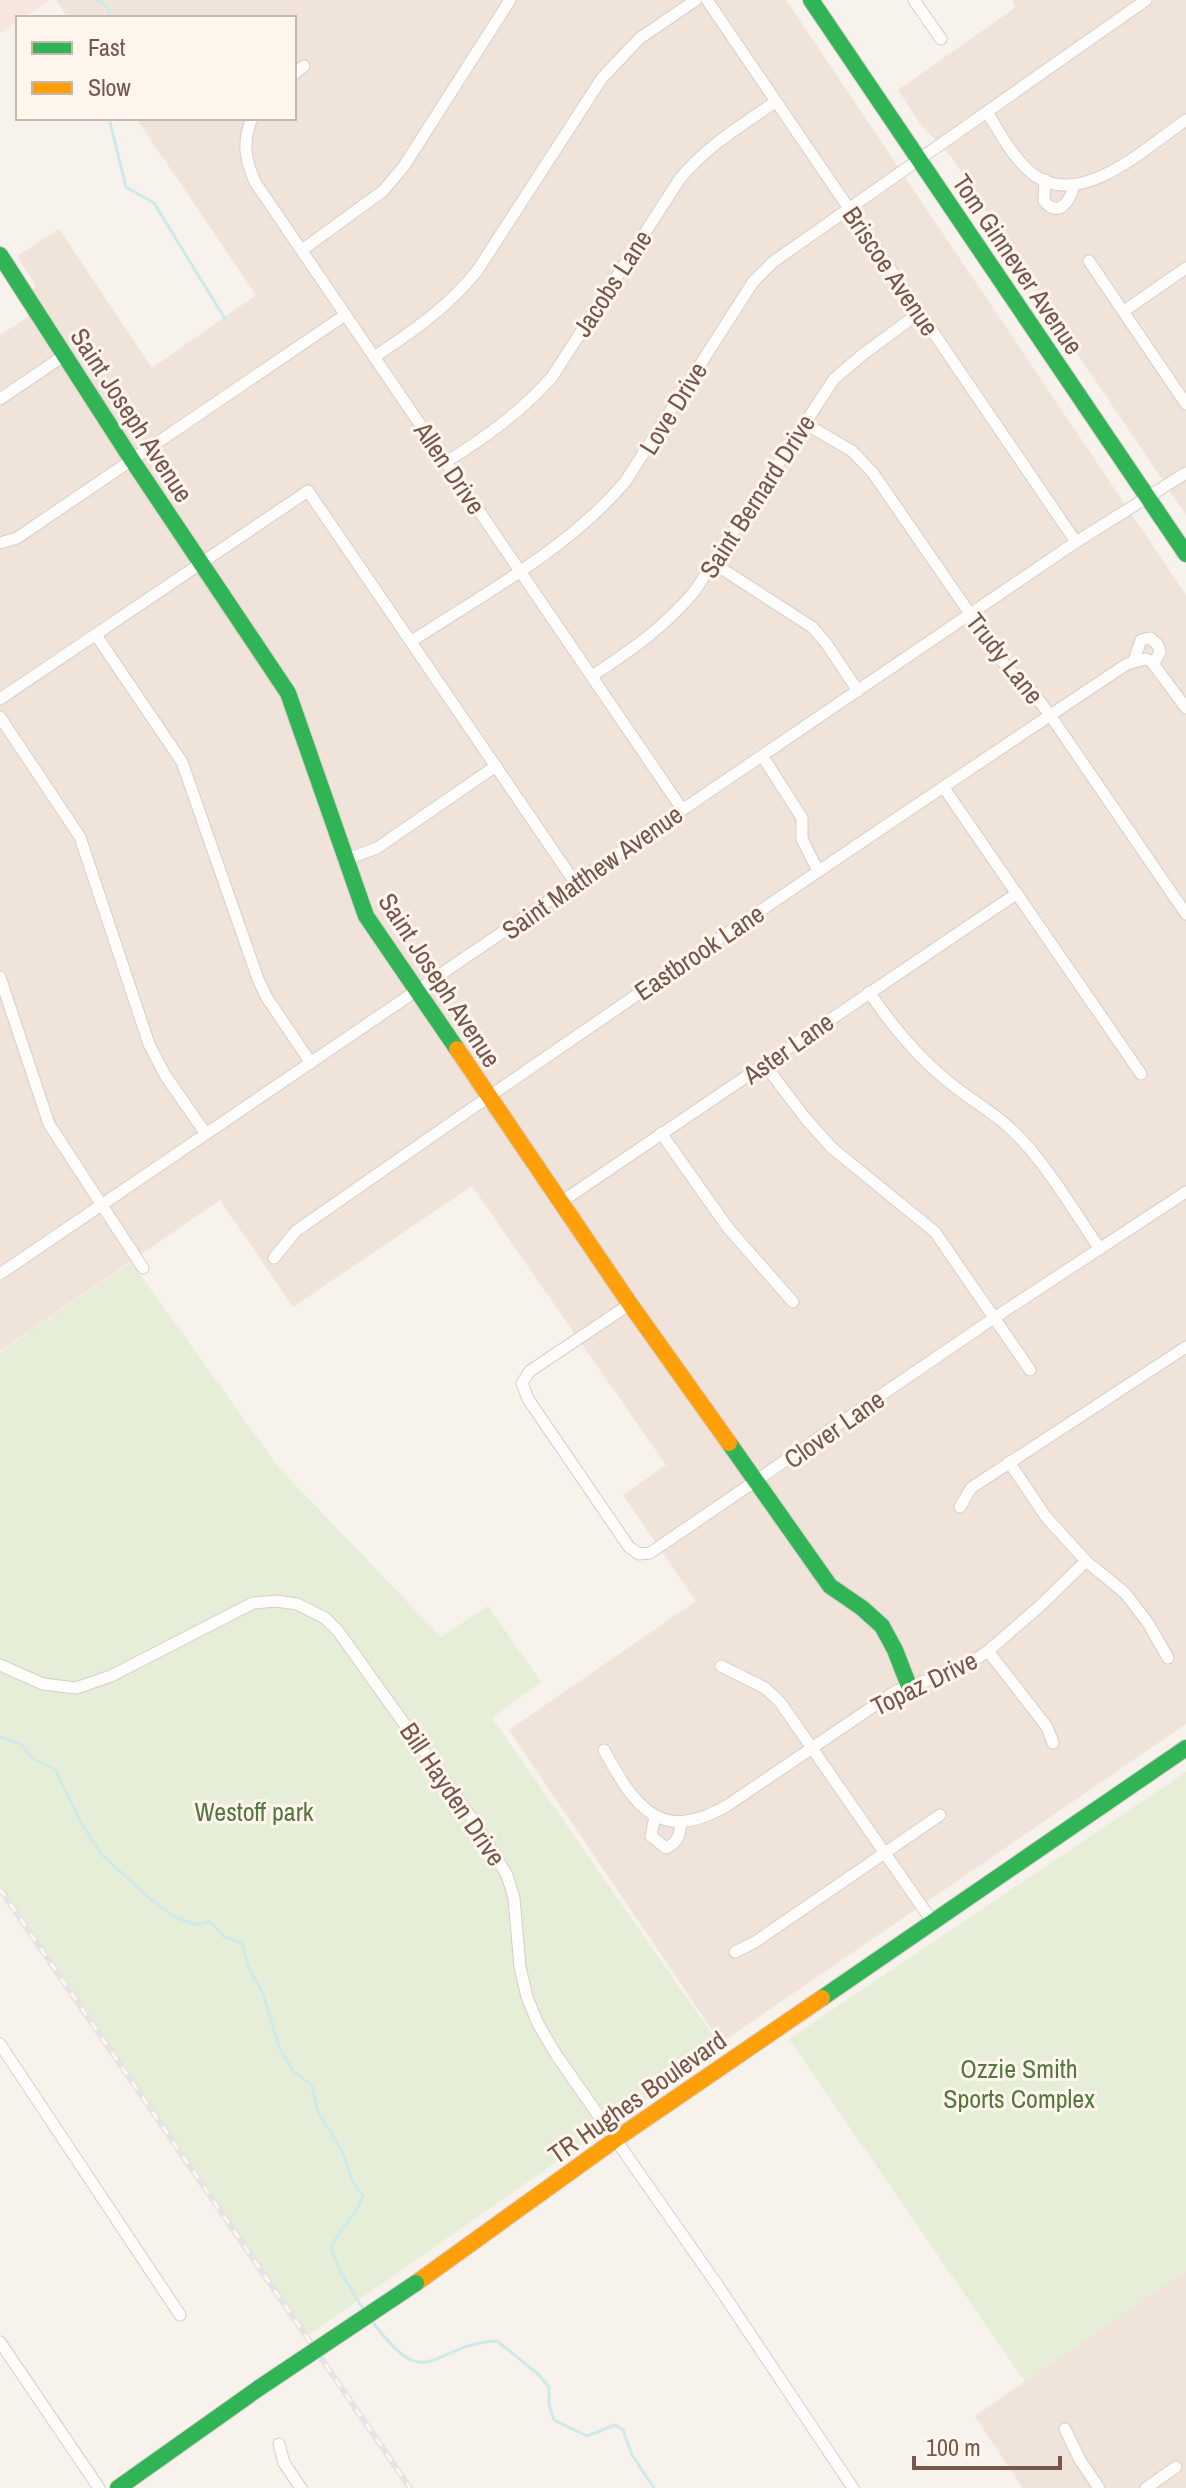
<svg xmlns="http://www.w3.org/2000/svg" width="1186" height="2488" viewBox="0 0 1186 2488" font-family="'Archivo Narrow',sans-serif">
<rect width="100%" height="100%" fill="#f7f2ec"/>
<g fill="#f0e4da">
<path d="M56 0H786L1186 595V1724L721 2043 509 1730 696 1601 623 1495 666 1465 472 1186 293 1307 220 1200 0 1351V335L28 317 35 284 17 256 59 229 152 368 256 295 136 118H294V18H68Z"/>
<path d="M1012 0H1186V515L1037 294 953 159 921 125 898 90 1012 10 1016 6Z"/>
<path d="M1186 2270V2488H1023L975 2416Z"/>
</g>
<path fill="#f7e6e0" d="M0 0H49L50 1 23 18H18V21L0 33Z"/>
<g fill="#e6eed7">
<path d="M131 1262 279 1468 441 1637 488 1606 541 1682 492 1718 721 2047 307 2336 0 1891V1352Z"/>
<path d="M1186 1772V2270L1025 2382 789 2039Z"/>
</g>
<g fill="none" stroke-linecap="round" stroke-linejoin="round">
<g stroke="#ceeae8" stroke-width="3">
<path d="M97 0 108 8 111 18"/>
<path d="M109 118 126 187 154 203 225 319"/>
<path d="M0 1737 21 1744 33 1759 55 1769 80 1821 103 1856 153 1901 175 1917 197 1925 210 1922 223 1936 242 1943 249 1969 263 1993 279 2047 293 2071 312 2086 318 2112 342 2151 352 2180 363 2196C356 2216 340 2228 331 2248L340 2271 365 2312"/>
<path d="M372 2321C428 2398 430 2344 497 2341L538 2374 549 2387V2405L554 2420 587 2436 615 2425 623 2430 632 2455 654 2488"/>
</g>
<defs>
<g id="street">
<path d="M707 0 1076 542"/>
<path d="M914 0 941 39"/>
<path d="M294 74 304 66"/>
<path d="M987 112C999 131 1010 153 1027 169 1075 216 1145 148 1186 120"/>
<path d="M252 118C242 142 245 159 255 182L682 809"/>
<path d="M1045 180 1044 201C1059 219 1070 201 1074 185"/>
<path d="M302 250 383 191 404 166 510 0"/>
<path d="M1089 261 1186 404"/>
<path d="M1124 311 1186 268"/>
<path d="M374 357C412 332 448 307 477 271L602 78 640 38 696 0"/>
<path d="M0 399 65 355"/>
<path d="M804 423 852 451 873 473 1006 666 1031 690 1050 715 1186 914"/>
<path d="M446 462C486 437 521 412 552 377L679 180C705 147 741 126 775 102"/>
<path d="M0 543 17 538 345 315"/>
<path d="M713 563 812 627 826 643 858 691"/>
<path d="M96 635 182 762 258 979 267 998 311 1063"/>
<path d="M412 641C485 593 568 549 625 482L753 282 773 262 1146 0"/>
<path d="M1134 660 1141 640 1150 638 1158 645 1160 652 1154 663"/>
<path d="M592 676C634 648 661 630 694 592L834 379 862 355 919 313"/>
<path d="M0 699 308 491 576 884"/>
<path d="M0 717 80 837 149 1044 165 1075 206 1134"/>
<path d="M763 757 802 818V839L818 871"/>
<path d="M944 788 1141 1074"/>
<path d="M344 860 377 848 496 766"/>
<path d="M0 977 49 1124 143 1268"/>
<path d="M869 992C892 1026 917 1057 950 1083 970 1100 994 1112 1013 1131 1047 1164 1073 1210 1100 1249"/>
<path d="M765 1065 806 1119 832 1148 935 1232 1030 1370"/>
<path d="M661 1133 728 1228 793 1302"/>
<path d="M561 1202 1016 894"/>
<path d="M274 1258 296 1231C571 1038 848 850 1127 664L1145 659 1151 661 1186 708"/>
<path d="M0 1274 1076 542 1186 473"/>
<path d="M630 1304 530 1371 522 1383 528 1399 629 1547 639 1554 650 1553 994 1318 1186 1192"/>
<path d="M960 1507 971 1488 1186 1347"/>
<path d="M1086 1561 1125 1593 1148 1623 1168 1658"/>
<path d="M988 1651 1047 1727 1053 1743"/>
<path d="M0 1665 43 1684 76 1688 111 1676 253 1603 276 1601 297 1604 325 1618 338 1631 473 1820 507 1875 514 1898 520 1967 527 1997 538 2024 557 2056 716 2283 853 2488"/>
<path d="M721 1666 765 1688 780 1702 934 1924"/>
<path d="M604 1750C635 1807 660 1845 728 1805L896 1691 961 1669 988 1651 1041 1605 1086 1561 1046 1517 1009 1462"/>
<path d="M655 1816 651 1836 666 1848C678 1843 680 1834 681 1822"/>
<path d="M735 1952 755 1942 940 1815"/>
<path d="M0 2044 180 2315"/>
<path d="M0 2342 99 2488"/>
<path d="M1065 2429 1080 2460 1099 2488"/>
<path d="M279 2444 284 2463 301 2488"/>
<path d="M1146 2488 1176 2467"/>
</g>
<g id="fast">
<path d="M811 0 1186 554"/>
<path d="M0 255 132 460 288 693 366 916 457 1049"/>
<path d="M729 1443 830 1586 862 1608 882 1626 895 1650 909 1686"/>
<path d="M822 1998 1186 1748"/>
<path d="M118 2488 259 2388"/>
</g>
<g id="slow">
<path d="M457 1049 630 1304 729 1443"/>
<path d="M416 2283 616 2139 822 1998"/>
</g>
</defs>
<use href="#street" stroke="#d6cec9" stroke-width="13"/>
<use href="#fast" stroke="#d7cdc8" stroke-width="18"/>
<use href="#slow" stroke="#d7cdc8" stroke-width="18"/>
<use href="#street" stroke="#fefdfc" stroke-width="11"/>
<use href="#fast" stroke="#30b455" stroke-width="16"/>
<use href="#slow" stroke="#ff9f0a" stroke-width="16"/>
<defs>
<path id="rail" d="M0 1889 410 2488"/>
</defs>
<use href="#rail" stroke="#e5e3e5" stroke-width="6"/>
<use href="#rail" stroke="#fff6ee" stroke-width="3" stroke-dasharray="9" stroke-linecap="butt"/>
<defs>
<path id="fast-bridge" d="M259 2388 416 2283"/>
</defs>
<use href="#fast-bridge" stroke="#d7cdc8" stroke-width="18" stroke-linecap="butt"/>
<use href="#fast-bridge" stroke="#30b455" stroke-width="16"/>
</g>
<g text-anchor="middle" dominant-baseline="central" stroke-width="6" stroke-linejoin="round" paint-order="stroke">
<g font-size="26" fill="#77564b" stroke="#fff6ee">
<text transform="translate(1018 264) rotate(56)">Tom Ginnever Avenue</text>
<text transform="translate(891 271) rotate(56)">Briscoe Avenue</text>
<text transform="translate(612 283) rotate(-57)">Jacobs Lane</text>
<text transform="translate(673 408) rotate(-58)">Love Drive</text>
<text transform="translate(132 415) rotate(57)">Saint Joseph Avenue</text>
<text transform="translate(450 468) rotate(56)">Allen Drive</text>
<text transform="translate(757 496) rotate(-57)">Saint Bernard Drive</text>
<text transform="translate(1005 658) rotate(52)">Trudy Lane</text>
<text transform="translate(592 872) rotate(-35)">Saint Matthew Avenue</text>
<text transform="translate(699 952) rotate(-34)">Eastbrook Lane</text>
<text transform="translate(440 980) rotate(57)">Saint Joseph Avenue</text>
<text transform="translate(788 1048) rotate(-35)">Aster Lane</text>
<text transform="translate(834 1429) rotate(-35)">Clover Lane</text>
<text transform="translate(924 1683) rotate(-26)">Topaz Drive</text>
<text transform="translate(453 1794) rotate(56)">Bill Hayden Drive</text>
<text transform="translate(637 2097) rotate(-35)">TR Hughes Boulevard</text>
</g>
<g font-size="26" fill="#577741" stroke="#fff6ee">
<text x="254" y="1811">Westoff park</text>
<text x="1019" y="2068">Ozzie Smith<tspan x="1019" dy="30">Sports Complex</tspan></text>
</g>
</g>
<rect x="16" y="16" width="280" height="104" fill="#fff6ee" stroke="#c9b6ad" stroke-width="2"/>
<rect x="32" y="42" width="40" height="12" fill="#30b455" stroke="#c9b6ad" stroke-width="2"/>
<text x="88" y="56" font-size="24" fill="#77564b">Fast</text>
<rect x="32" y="82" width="40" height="12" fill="#ff9f0a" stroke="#c9b6ad" stroke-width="2"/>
<text x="88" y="96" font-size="24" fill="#77564b">Slow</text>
<path d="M914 2456v12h146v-12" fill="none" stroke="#77564b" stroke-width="4"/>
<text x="926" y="2456" font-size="24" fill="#77564b" stroke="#fff6ee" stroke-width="6" paint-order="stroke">100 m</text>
</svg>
